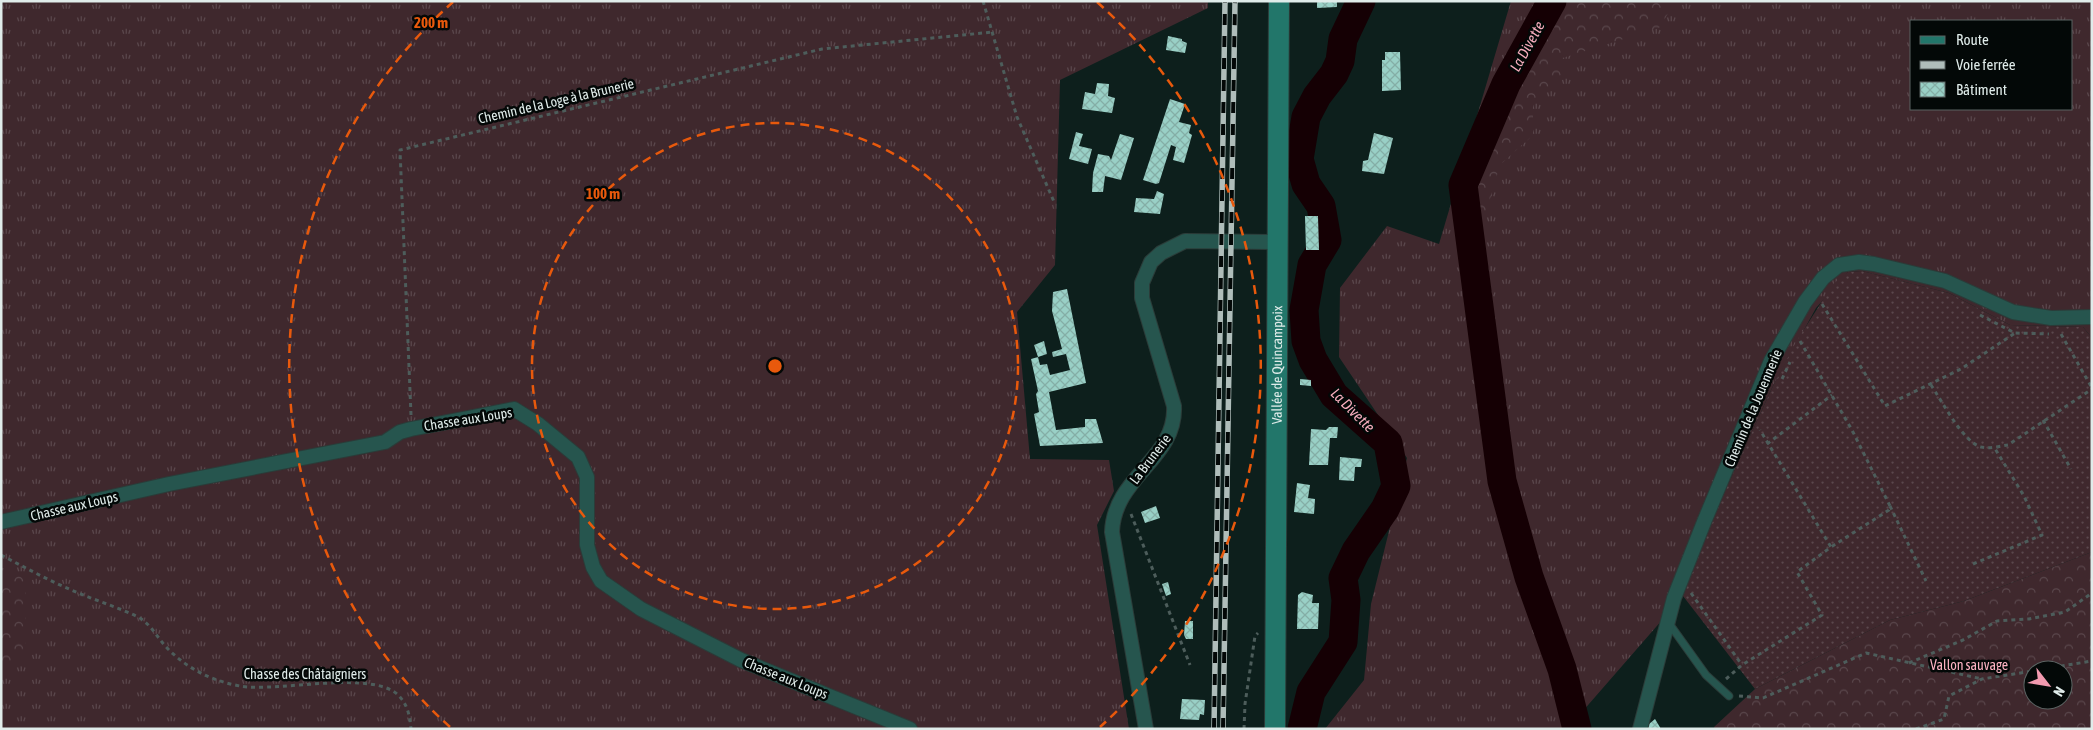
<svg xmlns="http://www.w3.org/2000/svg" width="2093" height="730" viewBox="0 0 2093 730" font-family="'Asap Condensed',sans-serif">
<defs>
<pattern id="grass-tufts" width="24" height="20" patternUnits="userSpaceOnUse" patternTransform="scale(1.25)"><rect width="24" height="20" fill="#3f282d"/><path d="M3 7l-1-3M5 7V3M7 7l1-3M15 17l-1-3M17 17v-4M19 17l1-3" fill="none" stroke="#5a474c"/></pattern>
<pattern id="forest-crowns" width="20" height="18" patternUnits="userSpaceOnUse" patternTransform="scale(1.25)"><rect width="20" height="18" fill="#3f282d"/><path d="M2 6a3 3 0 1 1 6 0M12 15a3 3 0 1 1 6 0" fill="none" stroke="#5a474c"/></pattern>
<pattern id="garden-dots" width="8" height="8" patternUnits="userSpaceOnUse" patternTransform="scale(1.25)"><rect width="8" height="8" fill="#3f282d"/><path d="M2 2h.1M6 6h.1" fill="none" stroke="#5a474c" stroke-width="1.8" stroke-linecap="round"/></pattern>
<pattern id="building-cross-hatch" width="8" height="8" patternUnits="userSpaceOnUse" patternTransform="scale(1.25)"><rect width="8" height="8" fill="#99d0c6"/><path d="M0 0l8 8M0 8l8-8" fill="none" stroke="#84aea6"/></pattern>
</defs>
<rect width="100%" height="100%" fill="#0d1f1c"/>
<g fill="url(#grass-tufts)" fill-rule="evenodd">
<path d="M1 1H1208V8L1060 80 1055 265 1017 312 1030 459 1109 460 1114 491 1097 525 1129 729H1Z"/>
<path d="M1511 1H2092V338L2083 327 2010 325 1949 293 1862 271 1848 272 1816 308 1772 388 1709 526 1683 596 1575 720 1577 729H1325L1364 680 1371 604 1407 458 1339 357 1340 288 1387 226 1439 244ZM1912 21H2072V109H1912Z"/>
</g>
<g fill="url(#forest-crowns)" fill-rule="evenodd">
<path d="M1552 1H1676L1659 28 1556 60 1561 75 1533 104V135L1500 165 1472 260 1463 185 1506 84 1516 22 1546 13Z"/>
<path d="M2092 552V729H1715L1714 727 1755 689 1890 620 1964 601ZM2033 670H2063V700H2033Z"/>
<path d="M1 567 25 578 26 667 1 663Z"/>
</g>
<path fill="url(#garden-dots)" d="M1862 271 1949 293 2010 325 2083 327 2092 338V552L1964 601 1890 620 1755 689 1683 596 1709 526 1772 388 1796 342 1833 284 1848 272Z"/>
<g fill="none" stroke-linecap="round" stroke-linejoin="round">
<g stroke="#150004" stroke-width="29">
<path d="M1552 1 1506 84 1463 185 1502 481 1529 577 1562 669 1577 729"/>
<path d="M1302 729 1311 692 1343 642 1346 600 1343 578 1356 551 1385 509 1396 486 1388 443 1334 395 1313 360 1306 341 1304 310 1312 265 1327 240 1321 206 1306 184 1299 159 1306 117 1317 96 1334 74 1340 61 1343 39 1361 1"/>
</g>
</g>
<g fill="url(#building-cross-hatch)">
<path d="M1317 1H1337V7L1317 8Z"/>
<path d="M1168 36 1182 39V41L1187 43 1185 53 1166 50Z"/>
<path d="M1385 52H1400L1401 90 1382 91V60H1385Z"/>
<path d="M1097 83 1109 84 1108 96 1115 98 1112 113 1082 109 1085 92 1095 94Z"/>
<path d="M1170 99 1185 104 1179 122 1191 125 1189 133 1192 135 1184 163 1173 160 1176 147 1171 145 1159 183 1156 184 1143 180Z"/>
<path d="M1076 132 1083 134 1079 146 1092 149 1088 164 1069 159Z"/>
<path d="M1374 133 1393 138 1384 174 1362 171 1363 161 1368 160Z"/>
<path d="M1120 134 1134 138 1121 180 1105 176 1103 192H1092L1093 173 1098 154 1109 156 1111 160Z"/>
<path d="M1157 191 1164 194 1160 214 1134 212 1136 198 1154 199Z"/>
<path d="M1305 216H1318L1319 250H1306Z"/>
<path d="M1067 289 1086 383 1049 392 1056 430 1085 427V419H1096L1103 443 1040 446 1034 414 1039 412 1036 394 1038 391 1031 359 1038 357 1040 365 1047 364 1050 375 1070 370 1066 354 1053 357 1052 352 1062 349 1052 311 1053 292Z"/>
<path d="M1044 341 1047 354 1038 357 1034 345Z"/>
<path d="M1300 379 1311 380V386L1300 385Z"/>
<path d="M1329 427H1338L1337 438H1330L1328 465H1309L1311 429 1326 430Z"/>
<path d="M1340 457 1362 459 1361 467H1355L1354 481 1339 480Z"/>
<path d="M1297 483 1310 485 1308 498 1315 499 1314 514 1294 512Z"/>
<path d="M1156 506 1160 518 1145 523 1141 512Z"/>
<path d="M1168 582 1171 594 1166 596 1162 584Z"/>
<path d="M1302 592 1313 595 1312 603H1319L1318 629H1297L1298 595Z"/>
<path d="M1185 621H1193V639H1186L1184 635Z"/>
<path d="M1182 699 1205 700 1204 715 1200 714 1199 720 1180 719Z"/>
<path d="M1655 719 1661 729H1643Z"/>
</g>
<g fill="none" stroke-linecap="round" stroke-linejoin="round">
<defs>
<path id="lane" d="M1668 622 1706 675 1729 696"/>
<g id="street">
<path d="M1 522 169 484 385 442 400 432 411 429 514 409 538 424 578 457 587 477V545L593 567 601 581 641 609 741 660 910 729"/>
<path d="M1146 729 1112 532C1114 476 1177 459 1174 406L1142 298V283L1151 262 1161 253 1185 241 1278 242"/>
<path d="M1640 729 1674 598 1704 522 1771 361 1805 302 1823 278 1839 265 1859 262 1874 264 1945 281 2013 312 2051 318 2092 317"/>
</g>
<g id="secondary">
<path id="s1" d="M1275 729 1279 1"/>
</g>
</defs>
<use href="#lane" stroke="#2b3c39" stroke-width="9"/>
<use href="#street" stroke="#2b3c39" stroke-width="16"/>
<use href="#secondary" stroke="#2b3c39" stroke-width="22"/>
<g stroke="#4d5d5b" stroke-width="3" stroke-dasharray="4 4" stroke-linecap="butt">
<path d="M983 1 1017 117 1055 204"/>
<path d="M1822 304 1885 406 1961 369 2015 333"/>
<path d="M1980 315 2015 333 2049 334"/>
<path d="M2061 334 2092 388"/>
<path d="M1800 341 1852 430 1890 506 1889 510 1831 547"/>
<path d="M1782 379 1790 362"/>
<path d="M1931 385C1942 401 1963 442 1981 447 1990 449 2000 446 2008 445L2092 389"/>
<path d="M411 415 400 150 822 49 993 32"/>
<path d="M2043 420 2071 469"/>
<path d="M1767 444 1832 395"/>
<path d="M1890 506 1926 581"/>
<path d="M1131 514 1190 665"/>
<path d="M1 555C24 567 46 579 69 589 91 599 115 606 136 616 151 623 157 638 168 649 188 669 212 681 240 686 277 693 376 668 400 697 408 706 410 717 411 729"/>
<path d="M1973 564 2042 535 2024 496 1994 447"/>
<path d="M1691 593 1742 665"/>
<path d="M1909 663 1963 640 1997 621 2029 619 2065 612 2092 593"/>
<path d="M2037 670 2092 661"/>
<path d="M1726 679 1742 665 1822 615 1797 572 1831 547 1760 430"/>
<path d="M1739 696 1763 698 1866 653 1982 679"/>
<path d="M1244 729 1245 704 1255 636 1258 633"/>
<path d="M1916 729 1944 719 1949 696 1982 679 2033 671"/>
</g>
<use href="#lane" stroke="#26554e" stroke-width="7"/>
<use href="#street" stroke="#26554e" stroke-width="14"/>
<use href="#secondary" stroke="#22766a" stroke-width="20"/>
<defs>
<g id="rail">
<path d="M1214 729 1225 1"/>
<path d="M1223 729 1235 1"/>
</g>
</defs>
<use href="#rail" stroke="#afbdba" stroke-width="5.5"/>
<use href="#rail" stroke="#030807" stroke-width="4" stroke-dasharray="11" stroke-linecap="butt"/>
</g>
<g fill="none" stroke="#e8590c" stroke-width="2.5" stroke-dasharray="9 6">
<circle cx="775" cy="366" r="243"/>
<path d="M450 727A486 486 0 0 1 453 2M1097 2A486 486 0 0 1 1100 727"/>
</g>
<g text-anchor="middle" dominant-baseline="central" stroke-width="5" stroke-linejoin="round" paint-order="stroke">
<g font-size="14" fill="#e0ecea" stroke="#030807">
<text transform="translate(556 101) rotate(-13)">Chemin de la Loge à la Brunerie</text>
<text stroke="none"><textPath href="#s1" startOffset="364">Vallée de Quincampoix</textPath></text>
<text transform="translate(1753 408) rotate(-67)">Chemin de la Jouennerie</text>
<text transform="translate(468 419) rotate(-9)">Chasse aux Loups</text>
<text transform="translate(1150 459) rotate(-53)">La Brunerie</text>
<text transform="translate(74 506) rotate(-13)">Chasse aux Loups</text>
<text x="305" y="674">Chasse des Châtaigniers</text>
<text transform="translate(786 678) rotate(22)">Chasse aux Loups</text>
</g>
<g font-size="14" fill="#fbb2c2" stroke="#030807">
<text x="1969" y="665">Vallon sauvage</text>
</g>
<g font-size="15" font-style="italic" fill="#f6adbd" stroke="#030807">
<text transform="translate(1527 46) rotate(-61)">La Divette</text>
<text transform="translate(1353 410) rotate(45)">La Divette</text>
</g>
</g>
<circle cx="775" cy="366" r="8" fill="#e8590c" stroke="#030807" stroke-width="2.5"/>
<g font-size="15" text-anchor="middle" font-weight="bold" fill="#e8590c" stroke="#030807" stroke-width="5" stroke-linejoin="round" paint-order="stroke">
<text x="431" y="28">200 m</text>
<text x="603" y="199">100 m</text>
</g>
<rect width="2093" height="730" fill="none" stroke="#e0ecea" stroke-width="5"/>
<rect x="1910" y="20" width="162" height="90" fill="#030807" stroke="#5b6362"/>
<rect x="1920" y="36" width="25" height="8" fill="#22766a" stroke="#5b6362"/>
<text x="1956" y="45" font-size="15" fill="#e0ecea">Route</text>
<rect x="1920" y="61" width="25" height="8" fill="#afbdba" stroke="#5b6362"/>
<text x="1956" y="70" font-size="15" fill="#e0ecea">Voie ferrée</text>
<rect x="1920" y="82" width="25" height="15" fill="url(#building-cross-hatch)" stroke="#5b6362"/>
<text x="1956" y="95" font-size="15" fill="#e0ecea">Bâtiment</text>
<g transform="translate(2048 685) rotate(121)"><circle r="24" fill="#030807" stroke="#5b6362"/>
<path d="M0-4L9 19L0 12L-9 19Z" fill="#f29aaf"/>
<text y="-8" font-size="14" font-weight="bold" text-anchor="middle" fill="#e0ecea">N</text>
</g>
</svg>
